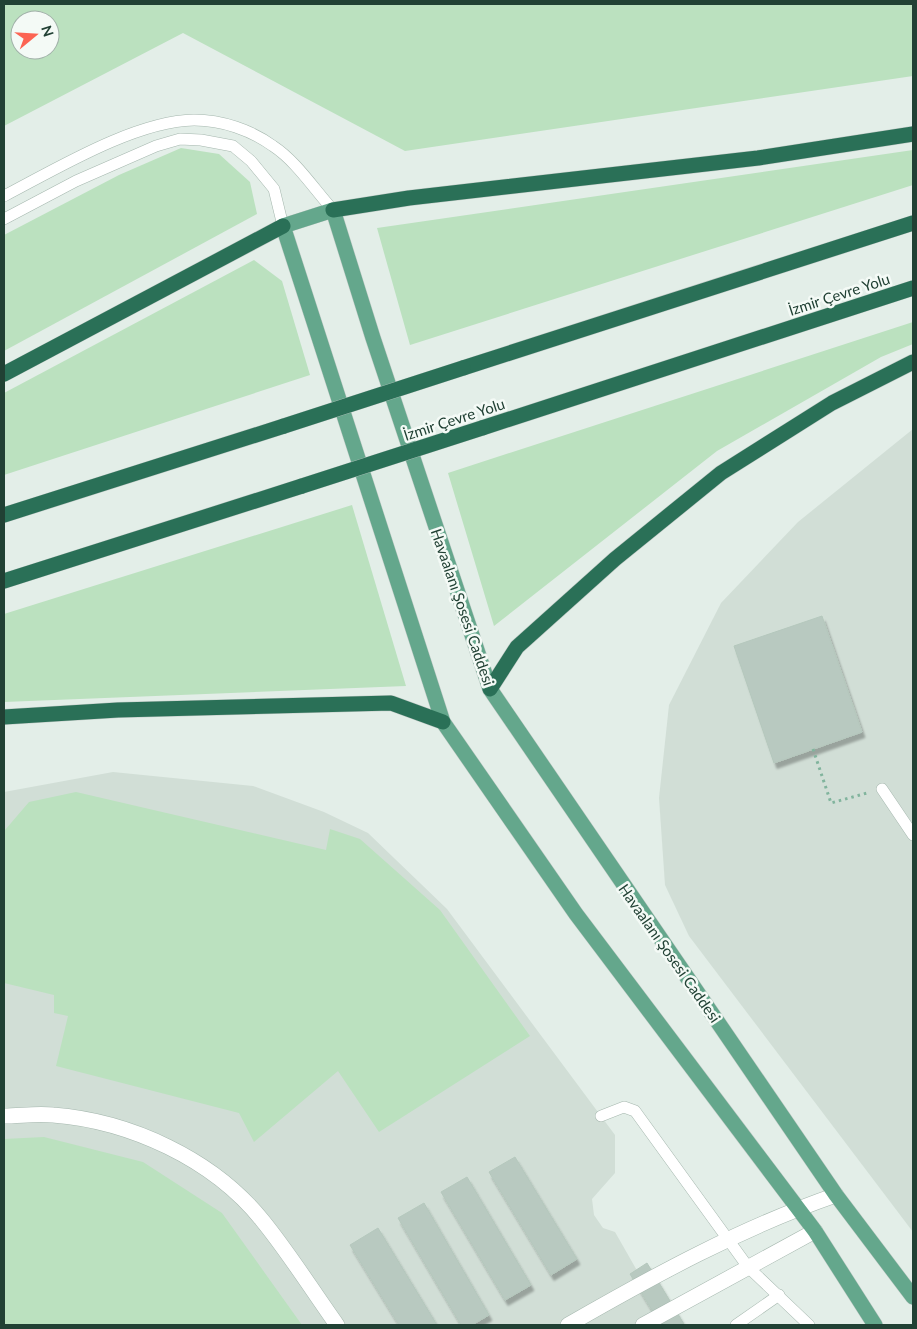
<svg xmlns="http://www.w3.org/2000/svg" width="917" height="1329" viewBox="0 0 917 1329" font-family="Lato,sans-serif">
<defs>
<filter id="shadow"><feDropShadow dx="3" dy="5.5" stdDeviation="1" flood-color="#0004"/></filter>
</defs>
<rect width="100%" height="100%" fill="#e3eee8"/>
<g fill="#d1ded6">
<path d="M913 429V1232L689 936 665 885 659 798 669 705 721 603 798 522Z"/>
<path d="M113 772 253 786 324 812 368 833 447 909 615 1135V1173L592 1199 594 1215 603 1228 615 1232 651 1295 662 1288 668 1298 657 1305 668 1325H4V792Z"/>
</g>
<g fill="#bbe1bf" fill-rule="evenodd">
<path d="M4 4H913V76L405 151 183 33 4 126ZM20 20H50V50H20Z"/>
<path d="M181 148 219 154 250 182 257 214 4 351V235L119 175Z"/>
<path d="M913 150V185L410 345 377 228Z"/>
<path d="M254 260 282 281 310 375 4 475V393Z"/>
<path d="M913 322V344L881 357 717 451 494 626 448 473Z"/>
<path d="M352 505 406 686 4 702V614Z"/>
<path d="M76 792 326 850 330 829 360 839 440 910 530 1036 379 1132 338 1071 254 1142 239 1113 56 1066 68 1016 54 1013V995L4 983 5 830 29 802Z"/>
<path d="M44 1137 143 1162 222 1213 302 1325H4V1139Z"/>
</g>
<g fill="#b8c9c0" stroke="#b5c8bd" filter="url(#shadow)">
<path d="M822 616 862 732 774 763 734 646Z"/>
<path d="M515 1157 577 1259 551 1275 489 1172Z"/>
<path d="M467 1177 531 1285 505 1300 441 1192Z"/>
<path d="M424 1203 489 1315 472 1325H461L398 1218Z"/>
<path d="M378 1228 437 1325H399L350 1245Z"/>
<path d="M647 1263 684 1324 661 1325 630 1274Z"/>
</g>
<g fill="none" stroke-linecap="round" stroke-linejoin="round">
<defs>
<g id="service">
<path d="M4 196C56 169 135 121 194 120 222 120 251 130 273 146 296 161 314 189 333 210"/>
<path d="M4 219 76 181 156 146 180 139 201 140 233 146 251 161 274 189 283 226"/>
<path d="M882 789 913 835"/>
<path d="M601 1116 624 1107 635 1111 748 1267 809 1325"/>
<path d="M736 1325 779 1295"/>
</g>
<g id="tertiary">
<path d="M4 1116C20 1116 37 1113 53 1115 130 1121 213 1159 262 1220 289 1253 312 1290 337 1325"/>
<path d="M568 1325C655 1275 741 1228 836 1195"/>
<path d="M643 1325 815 1231"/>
</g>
<path id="primary" d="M875 1325 815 1231 576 914 443 722 283 226 333 210 373 338 490 689 836 1195 913 1297"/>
<g id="motorway">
<path d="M333 210 409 198 758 158 913 134"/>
<path d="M463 368 913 223"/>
<path d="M4 374 283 226"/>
<path d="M482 428 913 288"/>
<path d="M4 515 284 426"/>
<path d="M4 581 302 486"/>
<path d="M490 689 517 647 615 559 721 473 832 403 913 362"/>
<path d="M4 717 118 710 391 703 443 722"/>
</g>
</defs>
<use href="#service" stroke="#a5b7ae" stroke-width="12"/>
<use href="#tertiary" stroke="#a5b7ae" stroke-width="16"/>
<use href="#primary" stroke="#c1cac6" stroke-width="16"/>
<use href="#motorway" stroke="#c1cac6" stroke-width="16"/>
<path stroke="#81b49d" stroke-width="3" stroke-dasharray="2.5 4" stroke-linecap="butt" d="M813 749 831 803 867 793"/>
<use href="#service" stroke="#fff" stroke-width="11"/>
<use href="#tertiary" stroke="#fff" stroke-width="15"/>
<use href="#primary" stroke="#64a78c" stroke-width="15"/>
<use href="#motorway" stroke="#2a7057" stroke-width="15"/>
<defs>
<g id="motorway-bridge">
<path d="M284 426 463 368"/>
<path d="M302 486 482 428"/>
</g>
</defs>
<use href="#motorway-bridge" stroke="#c1cac6" stroke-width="16" stroke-linecap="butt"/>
<use href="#motorway-bridge" stroke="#2a7057" stroke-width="15"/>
</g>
<g text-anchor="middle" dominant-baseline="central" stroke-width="5" stroke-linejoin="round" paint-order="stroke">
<g font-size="15" fill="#214134" stroke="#f4faf6">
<text transform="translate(839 294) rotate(-18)">İzmir Çevre Yolu</text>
<text transform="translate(454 419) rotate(-18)">İzmir Çevre Yolu</text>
<text transform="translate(463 607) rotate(71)">Havaalanı Şosesi Caddesi</text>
<text transform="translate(670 953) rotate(55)">Havaalanı Şosesi Caddesi</text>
</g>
</g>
<rect width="917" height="1329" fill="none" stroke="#214134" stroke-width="10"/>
<g transform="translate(35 35) rotate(72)"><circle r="24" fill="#f4faf6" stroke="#a0b0a8"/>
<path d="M0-4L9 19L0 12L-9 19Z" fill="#fc6453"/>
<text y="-8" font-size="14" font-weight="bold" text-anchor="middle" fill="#214134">N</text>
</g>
</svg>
